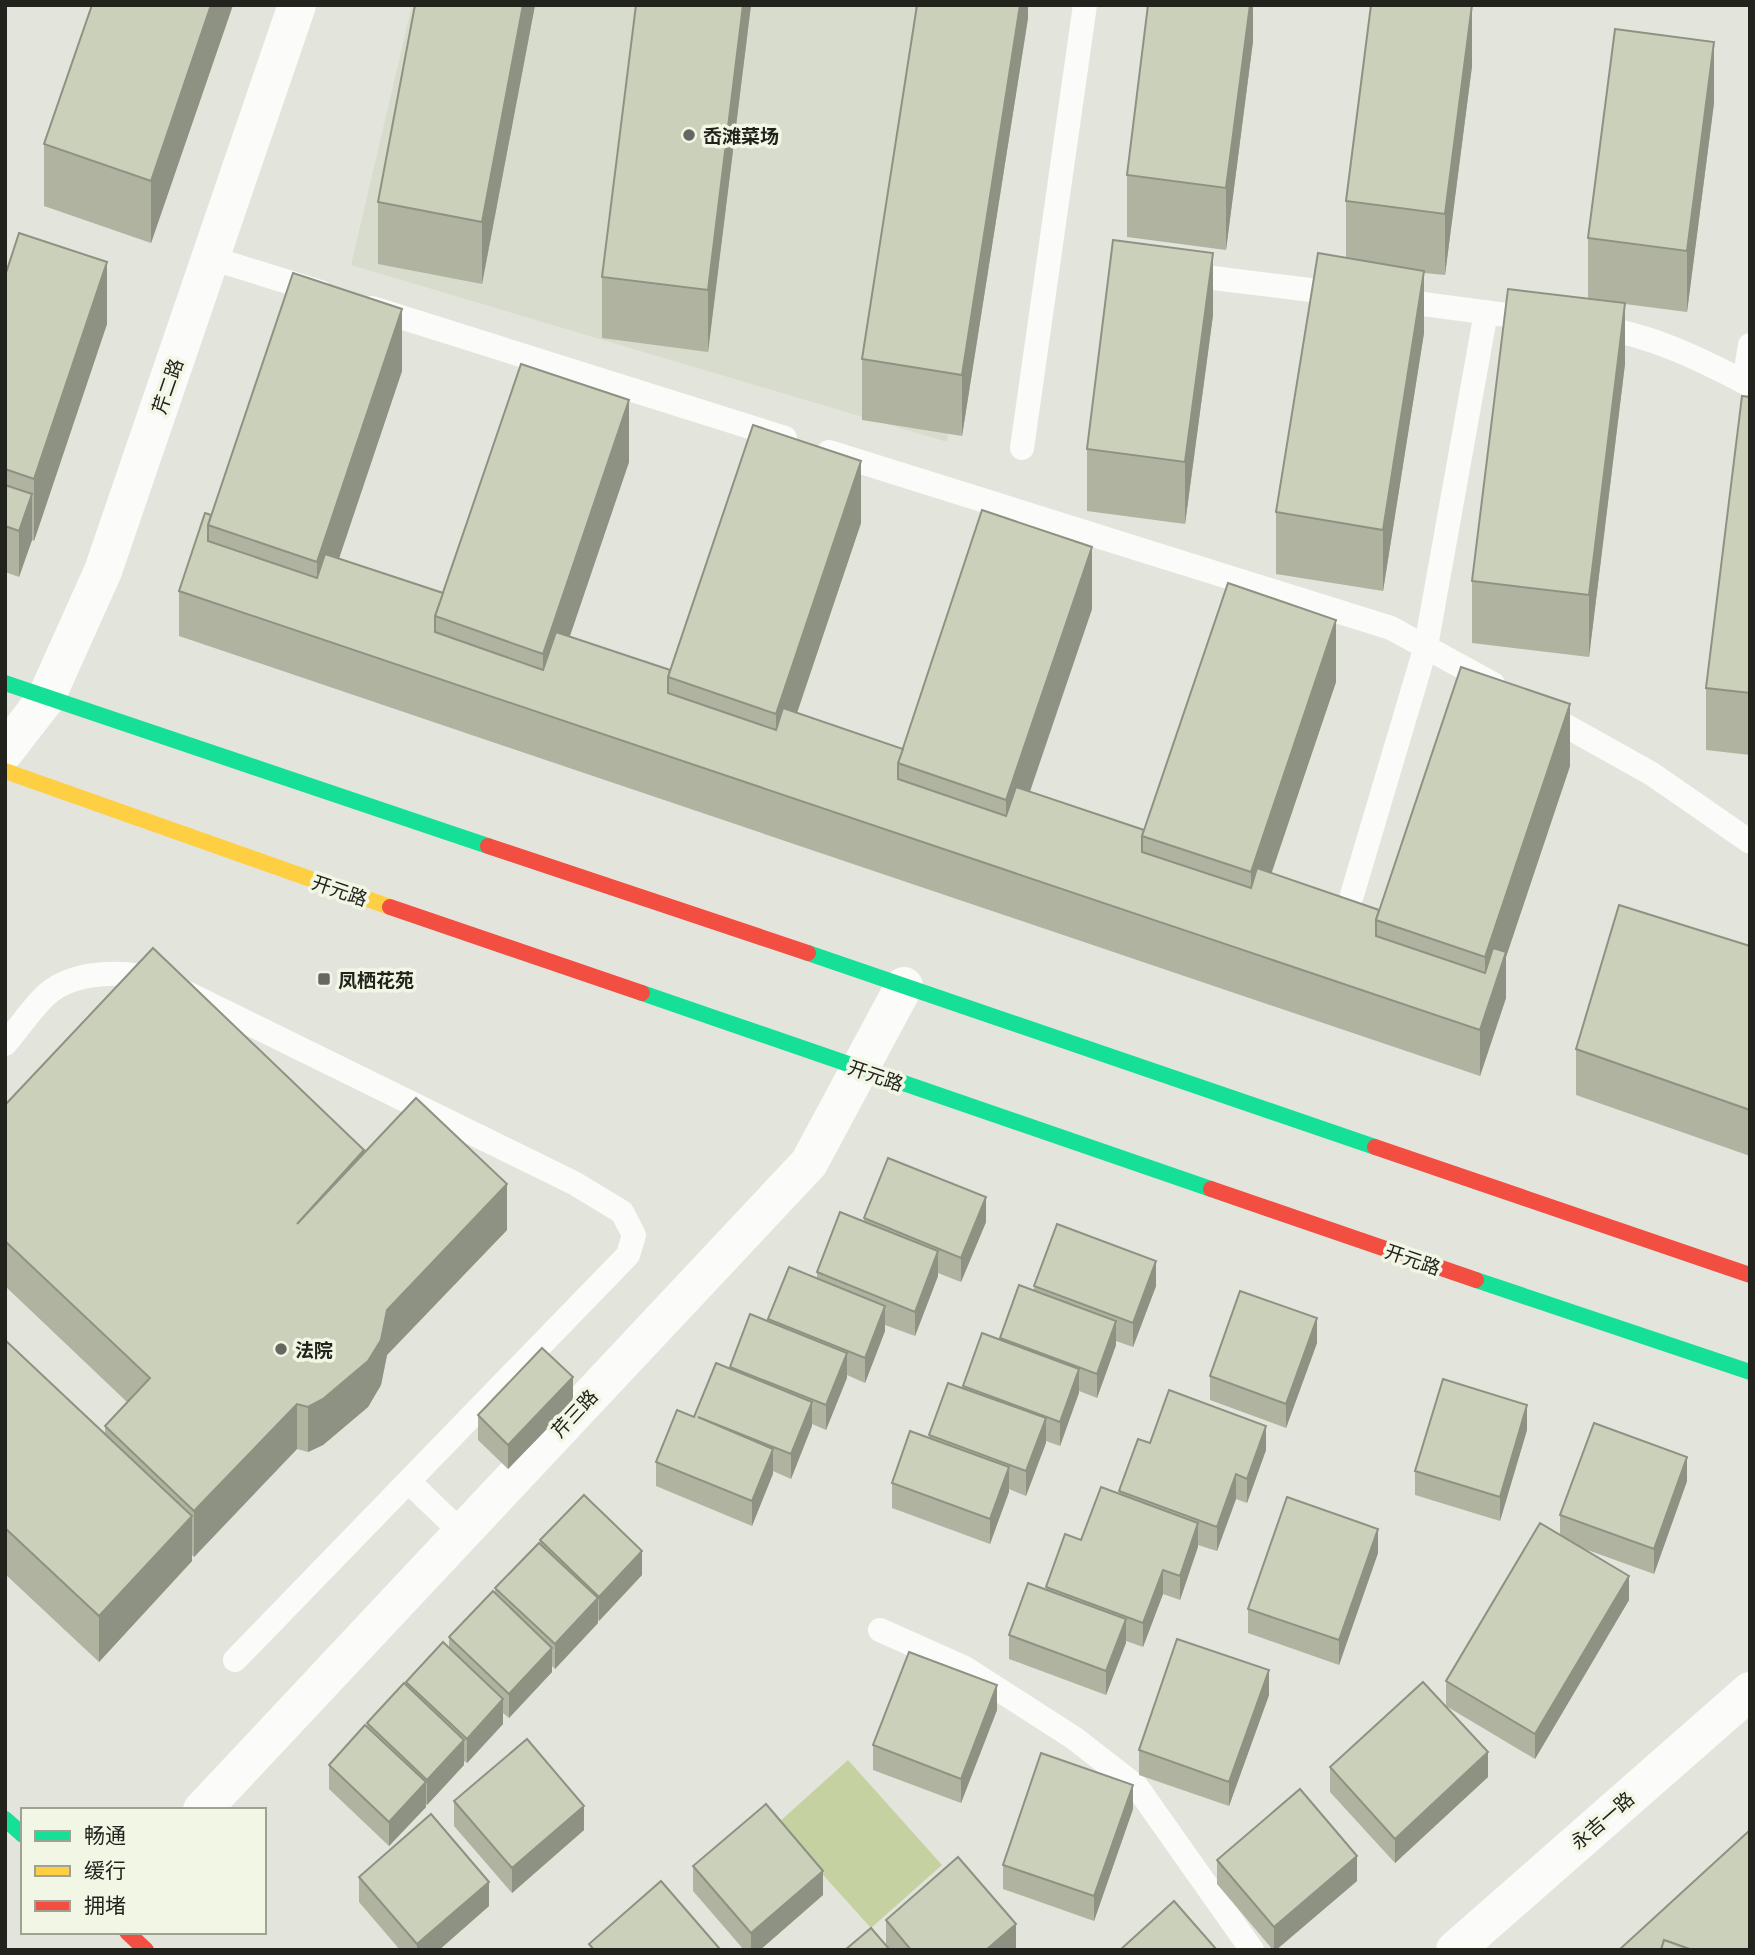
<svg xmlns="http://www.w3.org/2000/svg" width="1755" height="1955" viewBox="0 0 1755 1955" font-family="'Golos Text','Noto Sans SC',sans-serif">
<rect width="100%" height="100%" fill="#e3e5dc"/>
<path fill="#d8dccc" d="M412 5H1016L947 442 351 265Z"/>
<path fill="#c6d1a1" d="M848 1760 942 1865 871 1928 777 1824Z"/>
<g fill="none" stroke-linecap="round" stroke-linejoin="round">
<g stroke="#fbfbfa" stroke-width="24">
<path d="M211 258 320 292"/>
<path d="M1181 274 1343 294"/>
<path d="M1393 300 1537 319"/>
<path d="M372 308 785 438"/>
<path d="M1594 327C1650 334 1700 359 1750 385"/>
<path d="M1744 382 1750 345"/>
<path d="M1022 448 1085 5"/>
<path d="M829 452 1391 628 1493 684"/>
<path d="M1543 713 1652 774 1750 842"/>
<path d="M1352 895 1426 646 1486 312"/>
<path d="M5 1044C18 1029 30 1011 44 997 68 973 110 971 142 976 158 979 174 988 189 994L574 1183 622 1212 634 1235 628 1255 235 1660"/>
<path d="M409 1482 462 1533"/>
<path d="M880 1630 965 1668 1074 1738 1137 1787 1252 1950"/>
</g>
<g stroke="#fbfbfa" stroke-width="38">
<path d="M5 751 46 698 103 571 297 5"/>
<path d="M202 1810 809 1163 904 986"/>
<path d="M1455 1950 1750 1691"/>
</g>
<g stroke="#16e098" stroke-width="16">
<path d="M5 683 488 846"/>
<path d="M808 953 1375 1147"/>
<path d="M642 993 1211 1189"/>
<path d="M1476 1280 1750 1372"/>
<path d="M5 1819 23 1835"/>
</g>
<path stroke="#ffcf43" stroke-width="16" d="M5 771 390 907"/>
<g stroke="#f24e42" stroke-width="16">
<path d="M488 846 808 953"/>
<path d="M390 907 642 993"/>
<path d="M1375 1147 1750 1275"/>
<path d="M1211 1189 1476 1280"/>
<path d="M127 1932 146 1950"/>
</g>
</g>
<g fill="#afb3a0">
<path d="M92 5H233L151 243 44 206V144Z"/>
<path d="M535 5 482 284 378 264V202Z"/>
<path d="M636 5H751L708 352 602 338V277Z"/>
<path d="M1028 5V18L962 436 862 420V359Z"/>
<path d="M1253 5V41L1226 250 1127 237V175Z"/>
<path d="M1472 66 1445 275 1424 273V333L1383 591 1276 574V512L1346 258V201Z"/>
<path d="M1714 103 1687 312 1625 304V364L1589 657 1472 643V581L1588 298V238Z"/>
<path d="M5 276 107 324 34 541 32 540 19 577 5 572Z"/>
<path d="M1213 315 1185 524 1087 511V449Z"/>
<path d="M402 371 339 558 443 593 629 462 570 636 670 670 861 523 797 713 903 749 1092 609 1030 792 1144 830 1336 682 1271 873 1379 910 1570 766 1506 957V998L1480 1076 179 636V591L211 515Z"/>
<path d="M1750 397V755L1706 750V688Z"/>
<path d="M1750 946V1156L1576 1095V1049Z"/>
<path d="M5 1105 364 1152 507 1230 387 1355 381 1385 368 1407 323 1445 308 1452 297 1449 194 1557 192 1555V1561L99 1662 5 1574V1340L105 1433V1426L127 1402 5 1286Z"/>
<path d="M864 1218 986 1222 961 1282 938 1273V1276L915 1336 885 1325V1331L865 1383 847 1375 826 1430 812 1424 791 1479 773 1471 752 1526 656 1486V1462L694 1417 730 1369V1367L768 1321V1319L817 1278V1272L864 1221Z"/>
<path d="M1034 1286H1156L1133 1347 1116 1341V1345L1097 1398 1079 1391 1060 1446 1046 1441 1026 1496 1009 1489 990 1544 892 1508V1483L929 1438V1435L963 1389V1386L1000 1340V1338L1034 1291Z"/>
<path d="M1317 1343 1286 1428 1210 1400V1376Z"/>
<path d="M573 1402 508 1469 478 1440V1415Z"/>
<path d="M1527 1430 1500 1521 1415 1495V1471Z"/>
<path d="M1266 1450 1247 1503 1236 1499 1217 1551 1198 1545 1180 1600 1163 1594 1143 1647 1126 1641 1106 1695 1009 1659V1635L1046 1589V1587L1119 1493V1491Z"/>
<path d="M1687 1481 1654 1574 1582 1548 1629 1600 1535 1759 1446 1706V1681L1560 1535V1515Z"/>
<path d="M540 1540 642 1575 599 1621 598 1619V1623L555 1669 552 1666V1672L509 1718 503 1713V1724L467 1763 464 1761V1765L427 1805 426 1804V1807L389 1846 329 1789V1765L367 1727V1723L406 1685V1682L449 1648V1637L495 1593V1588L540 1544Z"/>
<path d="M1378 1553 1339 1665 1248 1633V1609Z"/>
<path d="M1269 1695 1229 1806 1139 1775V1750Z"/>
<path d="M997 1710 961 1803 873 1770V1745Z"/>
<path d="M1330 1767 1488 1777 1395 1863 1330 1792Z"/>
<path d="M454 1801 584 1830 512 1893 454 1826Z"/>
<path d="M1133 1809 1094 1921 1003 1889V1865Z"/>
<path d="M1217 1860 1357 1881 1276 1950H1273L1217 1884Z"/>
<path d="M693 1866 823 1895 760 1950H744L693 1891Z"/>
<path d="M359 1877 489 1906 439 1950H400L359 1902Z"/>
<path d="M886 1920 1016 1949 890 1950 886 1944Z"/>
</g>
<g fill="#8e9282">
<path d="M211 5H233L151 243V181Z"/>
<path d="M523 5H535L482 284V222Z"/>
<path d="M743 5H751L708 352V290Z"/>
<path d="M1020 5H1028V18L962 436V375Z"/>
<path d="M1250 5H1253V41L1226 250V188Z"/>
<path d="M1472 5V66L1445 275V214Z"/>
<path d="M1714 42V103L1687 312V251Z"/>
<path d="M1213 253V315L1185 524V462Z"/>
<path d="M107 262V324L34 541V479Z"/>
<path d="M1424 271V333L1383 591V530Z"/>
<path d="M1625 303V364L1589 657V595Z"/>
<path d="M402 309V371L317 624V562Z"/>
<path d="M629 400V462L543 715V654Z"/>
<path d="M861 461V523L776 775V714Z"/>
<path d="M32 494V540L19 577V531Z"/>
<path d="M1092 547V609L1006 861V800Z"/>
<path d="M1336 620V682L1251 934V872Z"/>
<path d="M1570 704V766L1506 957V998L1480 1076V1030L1485 1016V957Z"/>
<path d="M507 1184V1230L387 1355 381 1385 368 1407 323 1445 308 1452V1407L387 1310Z"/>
<path d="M986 1197V1222L961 1282V1258Z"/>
<path d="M938 1251V1276L915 1336V1312Z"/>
<path d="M1156 1261V1286L1133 1347V1323Z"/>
<path d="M885 1306V1331L865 1383V1358Z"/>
<path d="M1317 1318V1343L1286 1428V1404Z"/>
<path d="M1116 1321V1345L1097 1398V1374Z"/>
<path d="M847 1353V1378L826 1430V1405Z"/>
<path d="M1079 1369V1393L1060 1446V1422Z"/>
<path d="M573 1377V1402L508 1469V1445Z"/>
<path d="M812 1402V1426L791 1479V1454Z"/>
<path d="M297 1404V1449L194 1557V1511Z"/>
<path d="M1527 1405V1430L1500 1521V1497Z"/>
<path d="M1046 1418V1443L1026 1496V1471Z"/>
<path d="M1266 1426V1450L1247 1503V1479Z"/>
<path d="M773 1449V1474L752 1526V1501Z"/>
<path d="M1687 1457V1481L1654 1574V1549Z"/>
<path d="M1009 1467V1492L990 1544V1519Z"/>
<path d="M1236 1474V1499L1217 1551V1527Z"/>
<path d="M192 1516V1561L99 1662V1616Z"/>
<path d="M1198 1523V1547L1180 1600V1576Z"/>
<path d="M1378 1529V1553L1339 1665V1640Z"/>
<path d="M642 1551V1575L599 1621V1597Z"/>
<path d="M1163 1570V1594L1143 1647V1623Z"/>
<path d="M1629 1576V1600L1535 1759V1734Z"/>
<path d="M598 1598V1623L555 1669V1644Z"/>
<path d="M1126 1619V1643L1106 1695V1671Z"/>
<path d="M552 1648V1672L509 1718V1694Z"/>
<path d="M1269 1670V1695L1229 1806V1782Z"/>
<path d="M997 1685V1710L961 1803V1779Z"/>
<path d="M503 1699V1724L467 1763V1739Z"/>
<path d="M464 1740V1765L427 1805V1780Z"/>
<path d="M1488 1752V1777L1395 1863V1839Z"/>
<path d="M426 1782V1807L389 1846V1822Z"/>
<path d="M1133 1785V1809L1094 1921V1896Z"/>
<path d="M584 1806V1830L512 1893V1868Z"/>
<path d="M1357 1856V1881L1276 1950H1274V1927Z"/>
<path d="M823 1871V1895L760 1950H751V1933Z"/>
<path d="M489 1882V1906L439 1950H417V1944Z"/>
<path d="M1016 1924V1949L986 1950Z"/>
</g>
<g fill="#cbd0ba" stroke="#8e9282" stroke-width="2">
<path d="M92 5H211L151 181 44 144Z"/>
<path d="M415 5H523L482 222 378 202Z"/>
<path d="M636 5H743L708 290 602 277Z"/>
<path d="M917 5H1020L962 375 862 359Z"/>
<path d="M1148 5H1250L1226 188 1127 175Z"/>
<path d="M1371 5H1472L1445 214 1346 201Z"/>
<path d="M1615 29 1714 42 1687 251 1588 238Z"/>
<path d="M19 233 107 262 34 479 5 469V276Z"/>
<path d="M1113 240 1213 253 1185 462 1087 449Z"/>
<path d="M1318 253 1424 271 1383 530 1276 512Z"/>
<path d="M293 273 402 309 317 562 208 525Z"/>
<path d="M1508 289 1625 303 1589 595 1472 581Z"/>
<path d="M521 364 629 400 543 654 435 616Z"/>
<path d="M1742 396 1750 397V693L1706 688Z"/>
<path d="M753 425 861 461 776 714 668 677Z"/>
<path d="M5 485 32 494 19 531 5 526Z"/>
<path d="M982 510 1092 547 1006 800 898 763Z"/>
<path d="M205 513 211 515 208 525V541L317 578 325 554 443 593 435 616V632L543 670 556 632 670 670 668 677V693L776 730 783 708 903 749 898 763V779L1006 816 1016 787 1144 830 1142 836V852L1251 888 1257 868 1379 910 1376 920V936L1485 973 1493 948 1506 952 1480 1030 179 591Z"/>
<path d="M1228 583 1336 620 1251 872 1142 836Z"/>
<path d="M1461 667 1570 704 1485 957 1376 920Z"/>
<path d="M1619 905 1750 946V1110L1576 1049Z"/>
<path d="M153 948 364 1150 297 1224 416 1098 507 1184 387 1310 381 1340 368 1361 323 1399 308 1407 297 1404 194 1511 105 1426 150 1378 5 1241V1105Z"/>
<path d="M888 1158 986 1197 961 1258 864 1218Z"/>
<path d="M840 1212 938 1251 915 1312 817 1272Z"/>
<path d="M1057 1224 1156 1261 1133 1323 1034 1286Z"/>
<path d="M789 1267 885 1306 865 1358 768 1319Z"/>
<path d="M1019 1285 1116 1321 1097 1374 1000 1338Z"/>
<path d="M1240 1291 1317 1318 1286 1404 1210 1376Z"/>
<path d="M750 1314 847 1353 826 1405 730 1367Z"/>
<path d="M982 1333 1079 1369 1060 1422 963 1386Z"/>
<path d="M5 1340 192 1516 99 1616 5 1528Z"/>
<path d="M542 1348 573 1377 508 1445 478 1415Z"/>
<path d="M716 1363 812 1402 791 1454 698 1417 773 1449 752 1501 656 1462 677 1410 694 1417Z"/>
<path d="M1443 1379 1527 1405 1500 1497 1415 1471Z"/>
<path d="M948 1383 1046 1418 1026 1471 929 1435Z"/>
<path d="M1169 1390 1266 1426 1247 1479 1236 1474 1217 1527 1119 1491 1138 1439 1150 1443Z"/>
<path d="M1594 1423 1687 1457 1654 1549 1560 1515Z"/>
<path d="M910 1431 1009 1467 990 1519 892 1483Z"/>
<path d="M1101 1487 1198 1523 1180 1576 1163 1570 1143 1623 1046 1587 1065 1534 1081 1540Z"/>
<path d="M584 1495 642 1551 599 1597 540 1540Z"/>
<path d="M1287 1497 1378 1529 1339 1640 1248 1609Z"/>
<path d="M1540 1523 1629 1576 1535 1734 1446 1681Z"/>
<path d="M539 1543 598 1598 555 1644 495 1588Z"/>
<path d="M1028 1583 1126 1619 1106 1671 1009 1635Z"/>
<path d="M493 1591 552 1648 509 1694 449 1637Z"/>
<path d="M1177 1639 1269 1670 1229 1782 1139 1750Z"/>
<path d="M443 1642 503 1699 467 1739 406 1682Z"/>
<path d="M909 1652 997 1685 961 1779 873 1745Z"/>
<path d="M1423 1682 1488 1752 1395 1839 1330 1767Z"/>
<path d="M404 1683 464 1740 427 1780 367 1723Z"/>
<path d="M365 1725 426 1782 389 1822 329 1765Z"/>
<path d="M527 1739 584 1806 512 1868 454 1801Z"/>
<path d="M1041 1753 1133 1785 1094 1896 1003 1865Z"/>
<path d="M1300 1789 1357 1856 1274 1927 1217 1860Z"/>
<path d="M766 1804 823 1871 751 1933 693 1866Z"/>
<path d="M431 1814 489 1882 417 1944 359 1877Z"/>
<path d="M1750 1830V1950H1692L1664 1940 1661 1950H1619Z"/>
<path d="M958 1857 1016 1924 986 1950H911L886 1920Z"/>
<path d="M661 1881 719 1948 717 1950H594L589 1944Z"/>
<path d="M1174 1901 1217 1950H1120Z"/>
<path d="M871 1928 890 1950H845Z"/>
<path d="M1664 1940 1692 1950H1661Z"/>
</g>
<g fill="#666760" stroke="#f1f6e5" stroke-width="2.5">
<circle cx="689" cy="135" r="7"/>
<rect x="317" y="972" width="14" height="14" rx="3.5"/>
<circle cx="281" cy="1349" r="7"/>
</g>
<g text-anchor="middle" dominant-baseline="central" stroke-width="7" stroke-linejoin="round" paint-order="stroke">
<g font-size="19" font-weight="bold" fill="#22231d" stroke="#f1f6e5" text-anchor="start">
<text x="703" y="135">岙滩菜场</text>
<text x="338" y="979">凤栖花苑</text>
<text x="295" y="1349">法院</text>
</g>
<g font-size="19" fill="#22231d" stroke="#f1f6e5">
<text transform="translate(167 386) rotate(-71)">芹二路</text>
<text transform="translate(340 890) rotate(19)">开元路</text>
<text transform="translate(876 1075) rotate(19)">开元路</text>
<text transform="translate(1413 1259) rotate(19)">开元路</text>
<text transform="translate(574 1413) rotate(-47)">芹三路</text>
<text transform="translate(1602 1820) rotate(-41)">永吉一路</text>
</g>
</g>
<rect width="1755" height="1955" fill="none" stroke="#22231d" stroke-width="14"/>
<rect x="21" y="1808" width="245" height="126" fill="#f1f6e5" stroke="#9ea295" stroke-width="2"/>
<rect x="35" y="1831" width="35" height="10" fill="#16e098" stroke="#9ea295" stroke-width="2"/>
<text x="84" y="1843" font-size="21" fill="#22231d">畅通</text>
<rect x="35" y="1866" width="35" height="10" fill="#ffcf43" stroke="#9ea295" stroke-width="2"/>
<text x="84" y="1878" font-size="21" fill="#22231d">缓行</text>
<rect x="35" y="1901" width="35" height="10" fill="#f24e42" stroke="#9ea295" stroke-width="2"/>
<text x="84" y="1913" font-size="21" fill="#22231d">拥堵</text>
</svg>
